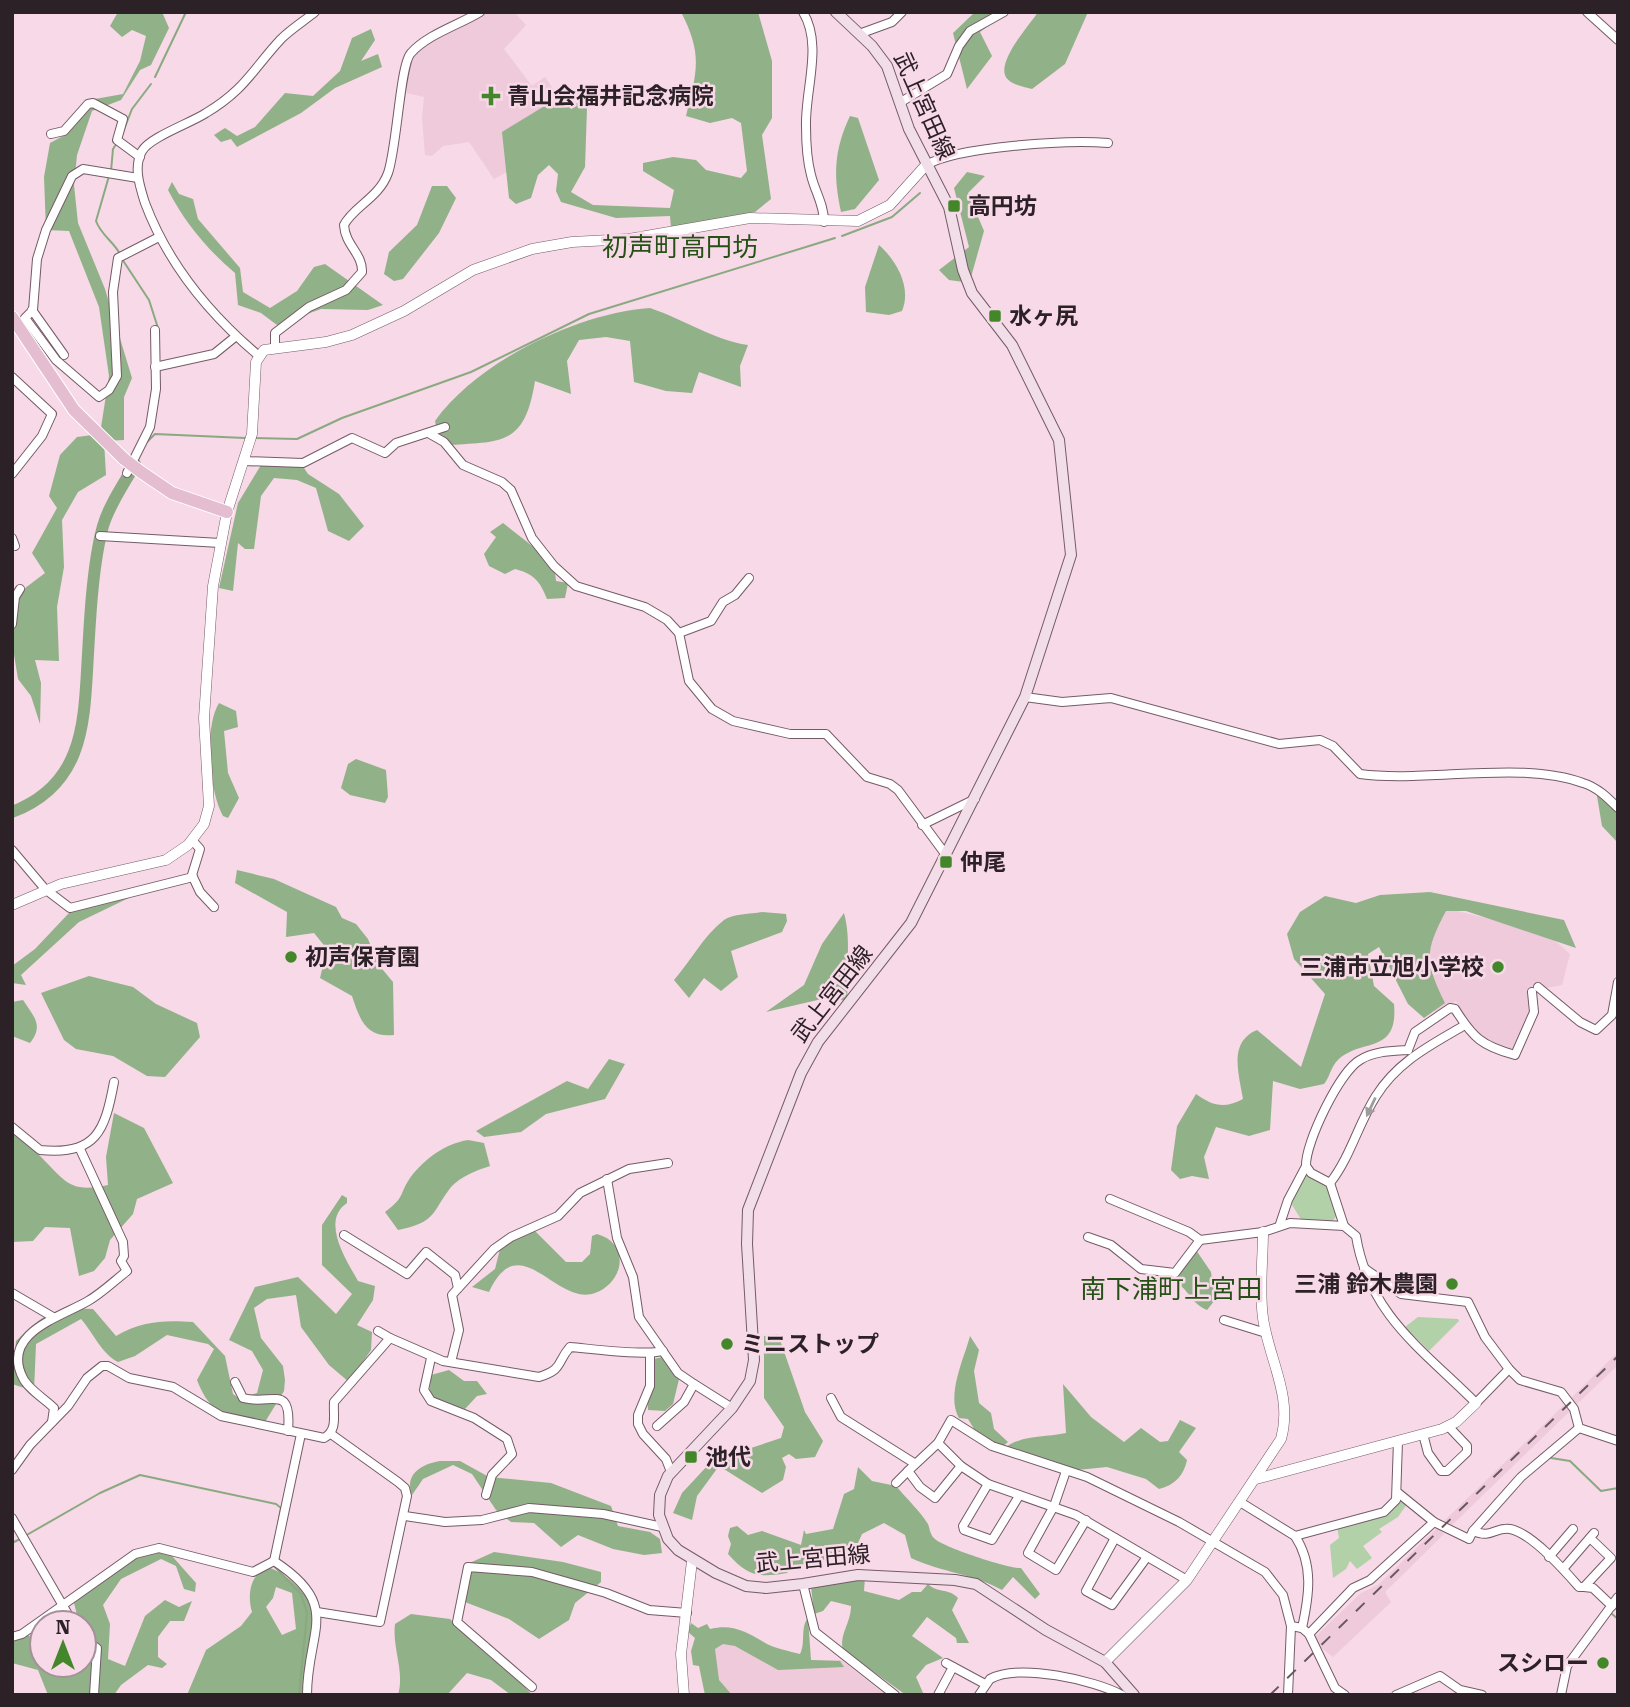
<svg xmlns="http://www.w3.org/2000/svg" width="1630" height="1707" viewBox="0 0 1630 1707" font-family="'Roboto Serif','Noto Sans JP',serif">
<rect width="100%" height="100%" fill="#f7d9e7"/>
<g fill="#eecada">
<path d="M488 12H514L526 25 504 49 532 86 545 77 561 100 515 168 494 179 469 142 443 146 432 156 425 155 422 118 424 97 407 93V68L412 54 423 45Z"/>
<path d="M1437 906 1546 933 1570 954 1562 985 1547 988 1539 984 1535 990 1531 1011 1516 1047 1510 1049 1485 1042 1474 1032 1456 1001 1435 1012 1430 1007V934Z"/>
<path d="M1618 1352V1365L1576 1405 1570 1399Z"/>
<path d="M1564 1405 1570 1411 1452 1525 1444 1521Z"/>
<path d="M1437 1528 1444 1534 1385 1592 1391 1602 1333 1657 1312 1640 1361 1593 1378 1585Z"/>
<path d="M732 1641 760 1660H841L886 1695H717L710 1647Z"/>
</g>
<g fill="#b2d1a9">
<path d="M1305 1174 1327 1185 1337 1215 1331 1223 1302 1221 1289 1200Z"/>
<path d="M1418 1317 1458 1319 1459 1321 1429 1351 1405 1327Z"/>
<path d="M1399 1498 1407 1504 1398 1517 1379 1529 1382 1532 1363 1546 1372 1558 1357 1569 1350 1561 1346 1569 1333 1578 1330 1545 1339 1538 1337 1527 1383 1515Z"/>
</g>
<g fill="#91b188" fill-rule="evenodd">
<path d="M118 12H162L169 28 151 65 140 70 121 100 92 111 77 155 74 185 78 223 105 289 132 378 124 397V440L104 441 106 475 78 492 62 520 64 567 57 607 59 661 35 660 41 683 40 724 31 696 18 679 12 642V598L45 573 32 553 57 508 49 496 60 455 77 437 100 434 109 376 99 307 69 231 46 230 44 177 50 143 65 135 95 99 123 94 140 61 146 36 132 30 122 37 110 26Z"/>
<path d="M681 12H758L772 61V118L762 135 771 199 755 212 671 228 670 216 616 218 561 202 556 191 558 174 549 165 538 175 531 198 516 204 509 198 502 132 561 96 587 108 585 167 571 192 593 205 670 208 674 190 643 171V163L673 157 696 160 706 170 741 178 747 171 741 123 732 118 710 123 686 116C697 72 703 54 681 12Z"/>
<path d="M975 12H1007L980 32 992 56 967 89 953 33Z"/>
<path d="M1038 12H1088L1065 64 1032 89C1025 87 1017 86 1011 82 988 69 1031 24 1038 12Z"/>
<path d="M371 29 375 40 361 61 378 54 382 67 335 88 301 113 237 147 231 139 221 142 214 135 225 128 237 136 255 127 285 93 313 96 340 71 352 38Z"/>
<path d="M850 116 858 118 879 180 855 209 841 212C833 175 834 150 850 116Z"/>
<path d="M967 172 985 176 968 193 984 231 971 277 964 282 949 280 939 270 969 247 954 188Z"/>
<path d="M172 182 179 194 193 199 198 219 240 268 243 292 270 308 297 291 314 267 325 264 383 305 368 310 321 309 277 325 261 313 238 305 235 273C207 249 185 223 168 190Z"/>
<path d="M432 186H447L456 198 439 233 403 279 394 281 384 274 389 252 417 225Z"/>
<path d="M879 245C896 260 912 287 902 311L889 315 866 312 865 287Z"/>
<path d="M650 308C683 319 714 340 748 345L740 366 741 387 699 372 692 393 666 391 634 382 630 341 606 337 579 340 567 361 571 394 535 381C525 444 504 442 449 445L438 435 435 421C478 361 578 313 650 308Z"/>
<path d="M290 464 304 468 308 474 339 494 364 526 349 541 328 531 316 488 297 480 274 478 261 496 254 549H245L238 543 233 591 219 588 238 503 261 465Z"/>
<path d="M503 523 554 563 556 581 568 583 565 598 547 599C540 581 534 574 515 569L505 574 489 566 484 554 496 537 490 532Z"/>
<path d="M219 703 236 711 238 727 224 731 228 773 239 798 228 818 223 816C209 791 204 727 219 703Z"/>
<path d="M356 759 386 770 388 797 385 803 350 795 341 788 348 764Z"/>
<path d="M1596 790 1618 810V843L1602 826Z"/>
<path d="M237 870 274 879 336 907 342 918 356 924 368 939 378 964 393 982 394 1035C366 1038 360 1020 352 996L320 978 327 949 314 933 286 937 287 912 235 883Z"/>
<path d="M1430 892 1564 920 1576 948 1466 911H1446C1424 952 1425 962 1445 1003L1424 1018 1408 1004 1379 947 1368 954 1374 986 1394 1004C1399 1059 1355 1035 1334 1065 1330 1071 1329 1078 1324 1084L1300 1089 1273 1081 1270 1130 1249 1136 1216 1127 1204 1157 1209 1179 1192 1176 1180 1179 1171 1170 1177 1126 1196 1094C1213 1106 1224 1109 1243 1099 1239 1074 1228 1042 1257 1030L1301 1067 1325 994 1294 959 1287 934 1300 912 1325 896 1356 903 1380 895Z"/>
<path d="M137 894 79 922 21 975 26 985 12 983V966L35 949 69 913 107 900Z"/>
<path d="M762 912 786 914 787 921 782 932 731 951 738 977 721 991 704 978 689 998 674 980C691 961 703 936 724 920 732 914 751 914 762 912Z"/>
<path d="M844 913C852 942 845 971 848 1001L826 998 766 1012 804 985 822 944Z"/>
<path d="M89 976 133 987 156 1004 197 1023 200 1037 165 1077 147 1076 113 1056 76 1049 64 1040 41 993Z"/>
<path d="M23 1000C34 1017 44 1025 30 1043L12 1036V1002Z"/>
<path d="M609 1059 625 1064 605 1099 546 1114 521 1132 484 1137 476 1131 567 1081 588 1089Z"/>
<path d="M114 1113 144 1128 173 1183 137 1199 133 1214 110 1240 105 1258 94 1271 79 1276 70 1228 45 1227 33 1241 12 1242V1133C21 1140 31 1146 38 1154 65 1180 68 1194 108 1185L106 1157Z"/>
<path d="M468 1140 484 1143 490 1166C477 1170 460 1177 451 1187 431 1213 437 1222 398 1230L385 1212C406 1196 398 1196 410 1178 425 1158 445 1144 468 1140Z"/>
<path d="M342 1195 347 1198V1203C320 1221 347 1261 358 1281L375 1286 373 1300 357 1325 372 1332 371 1350 349 1382 329 1365 301 1327 296 1295 267 1299 254 1308 261 1338 283 1366 285 1380 284 1391 265 1422C228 1414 212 1419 197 1380L214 1349 208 1344 167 1335 135 1356 118 1362C101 1353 94 1334 81 1319L36 1344 34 1391 12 1384 16 1341C42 1315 54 1306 93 1309L116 1336C142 1321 163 1320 193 1322L225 1356 233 1394 240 1399 257 1393 263 1370 252 1351 229 1340 255 1287 298 1277 336 1314 352 1294 322 1265V1225Z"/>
<path d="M532 1228 566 1262H582L590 1254 592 1236 597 1234C630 1243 625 1282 595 1293 556 1307 520 1225 489 1292L472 1287 495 1269 500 1249Z"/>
<path d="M1196 1250 1211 1272 1215 1300 1207 1310C1190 1303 1189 1288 1175 1283L1182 1256Z"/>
<path d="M778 1334 805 1412 823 1441 815 1457 796 1459 789 1454 782 1458 786 1467 783 1480 762 1493 719 1466 697 1496 692 1520 673 1513 682 1493 722 1450 748 1449 781 1438 784 1427 764 1398V1336Z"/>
<path d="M970 1336 979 1350 974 1371 979 1403 991 1413 994 1429 1008 1442 1002 1447 979 1437 968 1419 959 1418C946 1395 964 1359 970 1336Z"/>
<path d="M671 1355 681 1371 673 1404 665 1411 648 1410 646 1367 654 1359Z"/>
<path d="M449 1370 464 1381H477L487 1394 477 1396 465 1409 429 1398 431 1375Z"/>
<path d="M1063 1384 1091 1417 1124 1442 1141 1428 1160 1442 1168 1441 1180 1420 1196 1428 1179 1452 1187 1460C1184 1475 1175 1485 1159 1489L1146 1479 1107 1467 1077 1470 1004 1448C1025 1434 1042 1438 1066 1433Z"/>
<path d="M440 1461H460L489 1477 551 1483 611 1506 618 1526 650 1532 660 1539 662 1553 644 1555 613 1549 578 1535 561 1547 534 1523 511 1522 496 1510 472 1474 453 1465 423 1479 412 1495C404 1474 422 1464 440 1461Z"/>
<path d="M858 1467 872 1481 896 1486C906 1498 920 1511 928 1524 930 1529 930 1535 935 1539 943 1547 1009 1569 1021 1568L1040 1594 1035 1599 1013 1577 1002 1590C973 1574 941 1572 911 1558L905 1535 884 1523 862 1534 858 1543H851L847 1555 791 1567 787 1573C757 1578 748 1576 728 1554L731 1544 728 1536 730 1528 737 1526 748 1535 762 1531 801 1545 804 1530 806 1534 833 1529 844 1494 854 1489Z"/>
<path d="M160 1550 172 1556 196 1583 195 1592 184 1589 176 1566 161 1559 121 1579 103 1605 110 1624 108 1659 125 1666 145 1616 165 1600 179 1607 192 1601 184 1621H170L158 1637V1657L167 1664 162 1668 148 1665 121 1685 114 1695H48L38 1670 12 1663V1641L28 1635 42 1646V1665H84V1623H79L74 1603 135 1557Z"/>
<path d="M494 1552 563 1562 601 1572V1582L575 1603 569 1620 539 1639 509 1619 465 1602 467 1585 463 1566Z"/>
<path d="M268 1567C290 1576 301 1589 315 1608L302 1695H187L206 1650 241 1626 252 1612C247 1595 250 1574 268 1567ZM276 1587 292 1593 296 1629 282 1635 266 1607 273 1598Z"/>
<path d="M865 1577 864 1591 899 1600 912 1592H921L928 1584C936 1593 949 1588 958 1598L952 1610 969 1643H957L956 1638 927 1617 912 1636 943 1658 926 1665 916 1677 924 1695H906L843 1650C839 1634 851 1623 851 1606L831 1601 823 1611 814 1614 811 1586Z"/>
<path d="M411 1614 450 1619 490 1657 510 1671 532 1695H511L491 1680 467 1673 447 1695H398C405 1671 392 1648 395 1624Z"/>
<path d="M808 1618 811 1660 840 1661 844 1667 778 1670 735 1646 723 1644 715 1649 719 1680 732 1695H705L699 1666 693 1665 691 1651 695 1638 688 1632 691 1623 698 1628 707 1624 710 1629C734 1623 748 1633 767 1644 777 1649 789 1651 800 1654 806 1643 800 1627 808 1618Z"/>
</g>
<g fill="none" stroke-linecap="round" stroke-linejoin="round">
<g stroke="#8aa981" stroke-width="2">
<path d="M155 77 186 12"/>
<path d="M123 132 132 109 151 84"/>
<path d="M111 171 113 149 117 143"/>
<path d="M109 176 96 221C101 235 113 241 120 254"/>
<path d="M842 236 892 217 920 193"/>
<path d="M122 259 149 300 158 328"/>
<path d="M254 438 297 439 342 418 471 372 589 314 835 238"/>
<path d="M147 442 155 434 245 438"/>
<path d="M1551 1458 1570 1461 1601 1491 1618 1488"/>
<path d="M25 1536 100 1493 140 1475 276 1504 281 1508 272 1558"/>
<path d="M12 1543 20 1539"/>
<path d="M274 1566 301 1594 307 1613 299 1695"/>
<path d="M1612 1614 1618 1619"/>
</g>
<path stroke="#8aa981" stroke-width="12" d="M12 812C86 784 84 719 88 654 90 617 93 562 103 526 109 505 124 484 135 464"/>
<defs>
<g id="minor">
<path d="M803 12C823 45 805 89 806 126 806 141 807 160 811 175 815 192 824 204 824 222"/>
<path d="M1587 12 1618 40"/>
<path d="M859 34 892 22 902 12"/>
<path d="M901 102 947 74 959 46 970 31 1004 12"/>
<path d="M51 134 64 131 88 104 93 103 123 119 117 140 140 157"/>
<path d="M926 165C960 146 1068 140 1108 143"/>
<path d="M138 178 83 169 72 176 46 230 37 259 33 310 25 318 56 360 99 397 109 390 117 376 113 292 118 258 159 237"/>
<path d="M32 310 64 355"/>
<path d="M275 347V333L309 307 346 290 362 272C363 254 345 245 344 225 353 207 379 198 388 173 397 148 400 64 411 53 428 34 459 25 480 12"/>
<path d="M259 356C209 314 168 264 145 203 140 187 133 167 142 151 150 137 191 123 206 113 245 90 253 69 281 39 291 29 304 21 315 12"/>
<path d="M155 367 214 354 235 337"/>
<path d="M12 377 52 414 42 436 12 474"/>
<path d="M430 434 444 442 463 465 502 482 511 490 532 538 554 566 576 586 645 607 667 620 679 633 689 681 712 709 733 721 790 734H826L867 777 890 784 898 790 946 855"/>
<path d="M244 461 303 463 352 438 385 453 396 443 445 427"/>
<path d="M127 473 150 427 156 389 155 330"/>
<path d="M100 536 220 543"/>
<path d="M12 538 15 546"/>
<path d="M12 624 15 597 20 589"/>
<path d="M679 633 711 621 723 602 735 595 749 578"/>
<path d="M1025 697 1062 702 1111 698 1279 744 1320 740 1333 746 1360 774C1427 783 1521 760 1583 783 1597 787 1608 798 1618 808"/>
<path d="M922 825 975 799"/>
<path d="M192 840 200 849 192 875 200 892 214 907"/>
<path d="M12 850 45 889 70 908 193 877"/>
<path d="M1538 987 1580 1022 1596 1030 1612 1015 1618 982"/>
<path d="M1408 1050 1415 1032 1450 1008 1455 1009C1473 1038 1482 1046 1515 1055L1534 1012 1532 992"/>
<path d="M12 1127 40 1150C96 1156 105 1131 114 1082"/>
<path d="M607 1179 617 1238 633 1277 639 1317 678 1373 694 1384 684 1402 657 1426"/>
<path d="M1330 1183C1351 1156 1358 1124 1376 1096 1398 1061 1431 1045 1465 1025"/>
<path d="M1110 1199 1189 1232 1200 1240"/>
<path d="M1280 1224 1288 1200 1306 1166"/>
<path d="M1344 1226 1330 1183 1311 1173 1306 1166C1305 1143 1340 1071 1360 1060 1374 1051 1392 1051 1408 1050"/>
<path d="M344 1235 407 1274 426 1252 455 1275 458 1288"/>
<path d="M1088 1237 1111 1245 1141 1269 1175 1273 1200 1240 1263 1232 1290 1223 1344 1226 1356 1236C1369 1315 1422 1349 1476 1403L1509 1369"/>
<path d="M1364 1268 1401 1294 1468 1302 1485 1337 1509 1369 1520 1380 1561 1392 1574 1409 1579 1428 1618 1441"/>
<path d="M12 1293 53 1317"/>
<path d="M1224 1320 1266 1333"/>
<path d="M378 1331 390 1338"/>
<path d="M650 1355V1386L638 1415V1424L643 1434 666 1459 671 1472"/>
<path d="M431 1358 424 1390 431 1401 474 1418 507 1439 512 1454 492 1475 486 1495"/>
<path d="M451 1362 459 1330 452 1295 494 1249 511 1237 558 1216 580 1193 629 1169 668 1163"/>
<path d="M235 1382 243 1398C271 1406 292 1382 288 1431"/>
<path d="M694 1384 732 1408"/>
<path d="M831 1398 841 1417 914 1463"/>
<path d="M52 1422 54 1408C45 1399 28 1389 23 1378 0 1333 61 1317 88 1301 102 1293 114 1281 127 1271L121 1261 124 1256 123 1242 80 1149"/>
<path d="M1423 1434 1428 1453 1441 1471H1447L1467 1452V1446L1448 1426"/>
<path d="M938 1443 908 1471 920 1487 935 1498 961 1466"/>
<path d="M12 1470 30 1445 68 1406 87 1378 102 1366H108L129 1378 173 1387 221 1416 324 1438C338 1430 333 1416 334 1402L390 1338 443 1361 539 1377C564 1369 556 1363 570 1347 593 1349 644 1356 663 1351"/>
<path d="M1066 1471 1054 1506 1028 1553 1056 1570 1086 1520"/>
<path d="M896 1483 908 1471"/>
<path d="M988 1484 963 1526 964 1530 992 1540 1019 1496"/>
<path d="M1397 1492 1434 1522 1469 1539 1473 1531C1492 1539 1494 1527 1510 1529 1532 1533 1565 1571 1579 1587H1584L1611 1558 1590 1538"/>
<path d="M1240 1502 1295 1536 1384 1512 1396 1500 1398 1441"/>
<path d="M405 1516 445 1522 482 1520 529 1508 603 1514 662 1527"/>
<path d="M12 1518 73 1623"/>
<path d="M1473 1531 1521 1477 1579 1428"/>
<path d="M1295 1536C1314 1565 1309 1596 1302 1628"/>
<path d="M1115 1538 1086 1591 1112 1605 1147 1557"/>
<path d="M1549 1557 1573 1529"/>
<path d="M274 1561C343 1606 307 1630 307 1695"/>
<path d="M274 1561 301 1434"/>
<path d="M1563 1569 1594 1533"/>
<path d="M1187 1580 1076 1515 988 1484 961 1466 938 1443 951 1420 992 1446 1087 1477 1179 1522 1265 1572 1283 1595 1291 1626 1288 1695"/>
<path d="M803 1584 815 1632 895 1695"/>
<path d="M1584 1587 1593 1588 1612 1606"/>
<path d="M317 1612 380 1622 407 1496 405 1488 398 1482 331 1434"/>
<path d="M1291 1626 1302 1628 1309 1634 1353 1588 1370 1580 1434 1522"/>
<path d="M1309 1634 1335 1688 1345 1695"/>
<path d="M12 1637 22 1634 135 1554 159 1548 253 1572 274 1561"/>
<path d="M84 1639 97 1648 94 1695"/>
<path d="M946 1663 985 1684"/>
<path d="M532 1687 457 1622 468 1567 532 1572 606 1593 649 1610 687 1613"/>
<path d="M938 1695 953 1667"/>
<path d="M979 1695 990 1679C1019 1663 1094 1680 1122 1695"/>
<path d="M1396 1695 1440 1676 1460 1690 1482 1695"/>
<path d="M1561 1695 1567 1666 1618 1597"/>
</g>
<g id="tertiary">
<path d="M12 905 61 884 166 860 188 845 204 824 209 806 204 718 213 586 227 512 252 434 256 362 264 350 326 342 352 335 404 311 473 270 532 249 572 242 629 239 750 218 858 221 890 205 926 165"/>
<path d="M1256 1479 1442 1429 1456 1422 1476 1403"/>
<path d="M1105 1662 1187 1580 1281 1439C1293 1396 1269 1360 1263 1318 1259 1290 1263 1260 1263 1232"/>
<path d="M684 1695 681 1654 692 1561"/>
</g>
<path id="secondary" d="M836 12 872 46 887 66 909 129 949 207 963 270 972 293 1012 345 1059 440 1071 555 1025 697 911 923 818 1042 801 1073 748 1210 747 1244 754 1360 750 1381 732 1408 668 1476 660 1495 659 1515 668 1539 678 1550 716 1573 746 1586 766 1588 803 1584 858 1575 955 1580 976 1584 1046 1630 1105 1662 1134 1695"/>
<g id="primary">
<path d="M12 317 74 410 124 459"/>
<path d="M141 472 172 493 227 512"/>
</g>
</defs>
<use href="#minor" stroke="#745b67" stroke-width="10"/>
<use href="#tertiary" stroke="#745b67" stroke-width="11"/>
<use href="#secondary" stroke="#745b67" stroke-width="12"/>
<use href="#primary" stroke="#fff" stroke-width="14"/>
<use href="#minor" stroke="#fff" stroke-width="8"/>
<use href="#tertiary" stroke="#fff" stroke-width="10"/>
<use href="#secondary" stroke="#f2dee8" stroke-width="10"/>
<use href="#primary" stroke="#e5bdd1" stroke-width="12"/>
<path stroke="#67575e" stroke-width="2" stroke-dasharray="12 12" stroke-linecap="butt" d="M1270 1695 1618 1356"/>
<defs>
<path id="primary-bridge" d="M124 459 141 472"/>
</defs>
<use href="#primary-bridge" stroke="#fff" stroke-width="14" stroke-linecap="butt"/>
<use href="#primary-bridge" stroke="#e5bdd1" stroke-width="12"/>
</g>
<defs><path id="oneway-solid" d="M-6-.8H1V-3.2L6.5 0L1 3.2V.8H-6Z" transform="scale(1.75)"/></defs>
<use fill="#a09b9d" href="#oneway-solid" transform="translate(1371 1107) rotate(115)"/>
<g fill="#43872a" stroke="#f7d9e7" stroke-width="2.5">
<path d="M487.5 85.5h7v7h7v7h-7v7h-7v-7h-7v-7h7z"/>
<rect x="947" y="199" width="14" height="14" rx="3.5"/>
<rect x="988" y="309" width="14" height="14" rx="3.5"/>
<rect x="939" y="855" width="14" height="14" rx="3.5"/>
<circle cx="291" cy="957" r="7"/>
<circle cx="1498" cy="967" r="7"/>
<circle cx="1452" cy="1284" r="7"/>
<circle cx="727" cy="1344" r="7"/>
<rect x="684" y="1450" width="14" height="14" rx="3.5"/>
<circle cx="1603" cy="1663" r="7"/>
</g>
<g text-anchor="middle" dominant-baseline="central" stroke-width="5" stroke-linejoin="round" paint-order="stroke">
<g font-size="23" font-weight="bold" fill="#2c2126" stroke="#f7d9e7" text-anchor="start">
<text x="507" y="96">青山会福井記念病院</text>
<text x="968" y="206">高円坊</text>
<text x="1009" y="316">水ヶ尻</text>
<text x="960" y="862">仲尾</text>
<text x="305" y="957">初声保育園</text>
<text x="1484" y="967" text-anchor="end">三浦市立旭小学校</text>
<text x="1438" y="1284" text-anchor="end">三浦 鈴木農園</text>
<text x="741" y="1344">ミニストップ</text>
<text x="705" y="1457">池代</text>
<text x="1589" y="1663" text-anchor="end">スシロー</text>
</g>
<g font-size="23" fill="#2c2126" stroke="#f7d9e7">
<text transform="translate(924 106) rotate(66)">武上宮田線</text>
<text transform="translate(832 994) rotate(-52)">武上宮田線</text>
<text transform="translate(813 1559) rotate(-5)">武上宮田線</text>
</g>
<g font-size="26" fill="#255116" stroke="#f7d9e7">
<text x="680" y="247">初声町高円坊</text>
<text x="1171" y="1289">南下浦町上宮田</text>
</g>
</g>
<rect width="1630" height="1707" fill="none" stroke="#2c2126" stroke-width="28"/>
<g transform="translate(63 1644)"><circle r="33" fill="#f7d9e7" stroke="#a68f9a" stroke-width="2"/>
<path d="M0-5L12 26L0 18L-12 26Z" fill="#43872a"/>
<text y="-10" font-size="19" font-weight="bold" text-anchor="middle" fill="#2c2126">N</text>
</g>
</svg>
